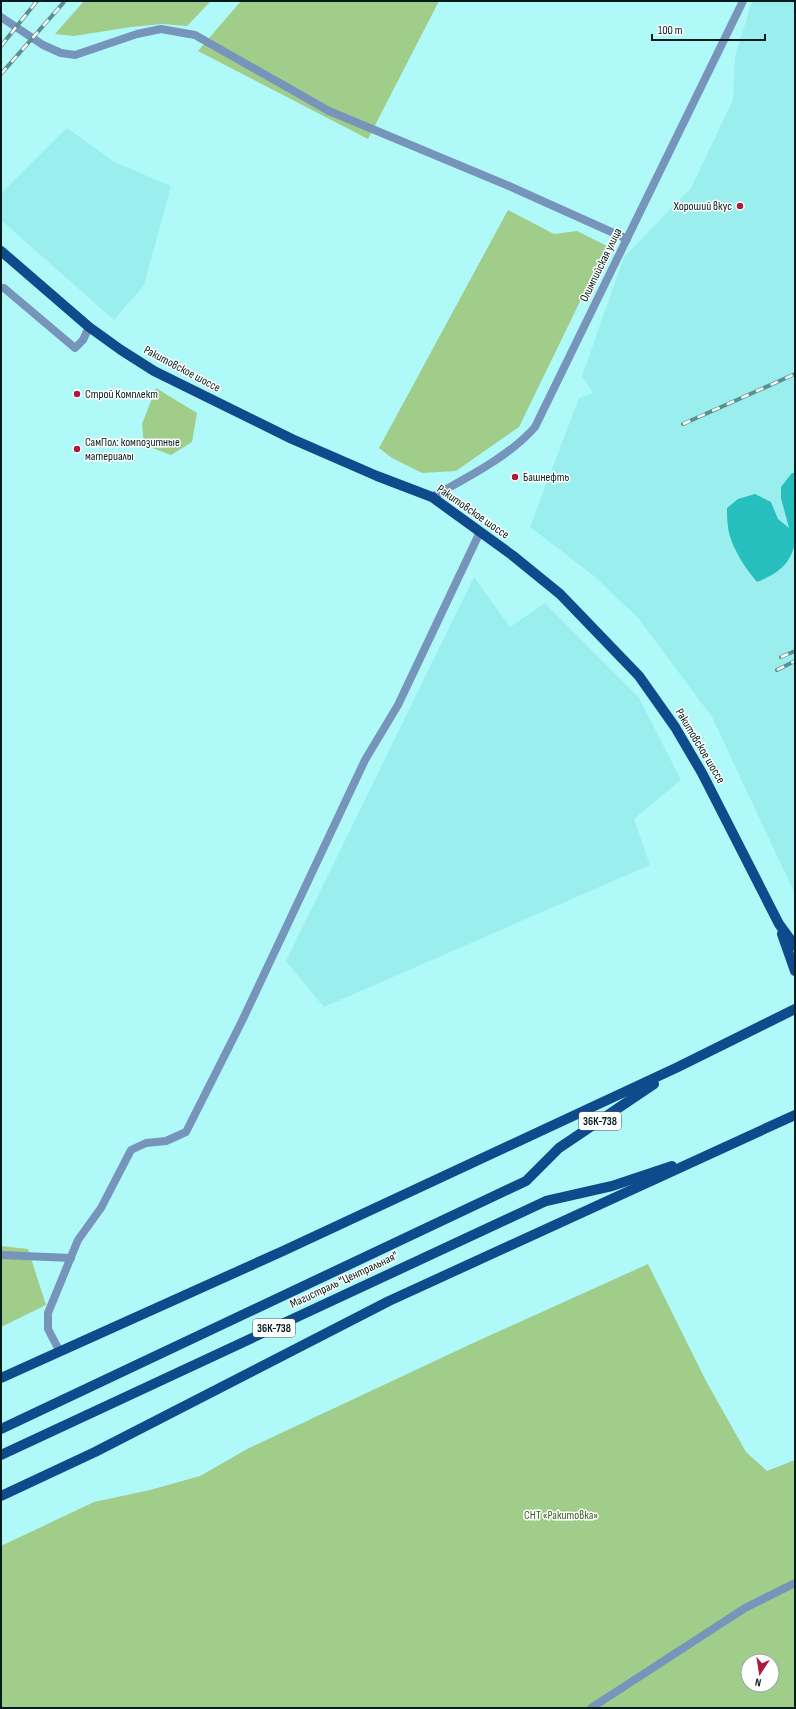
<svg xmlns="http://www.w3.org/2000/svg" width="796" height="1709" viewBox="0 0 796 1709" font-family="'Sofia Sans Condensed',sans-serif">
<rect width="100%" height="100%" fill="#b0f9f9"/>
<g fill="#9aeeee">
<path d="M752 1H795V894L712 717 638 618 594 576 530 527 579 398 593 393 582 376 624 257 691 188 733 100 735 57Z"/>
<path d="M67 128 114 162 171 186 144 285 114 320 1 220V193Z"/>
<path d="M474 577 510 627 545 603 639 698 681 780 634 819 650 865 324 1007 286 961Z"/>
</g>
<g fill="#a1cd8a" fill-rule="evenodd">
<path d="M84 1H211L187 26 162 24 131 27 74 36 55 34Z"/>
<path d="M241 1H439L368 139 198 51Z"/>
<path d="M508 210 554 234 577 231 607 246 519 427 456 471 422 473 392 458 379 448Z"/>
<path d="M156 388 197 413 192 442 171 455 144 445 142 424Z"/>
<path d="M1 1246 28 1249 46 1305 1 1327Z"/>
<path d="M648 1264 706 1381 746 1452 767 1471 795 1460V1708H1V1546L94 1502 150 1490 200 1476 249 1448 471 1344ZM748 1661H772V1685H748Z"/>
</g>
<path fill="#27bebe" d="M792 473H795V548L794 547C788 567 776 574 757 582 745 568 730 545 728 527 727 521 727 514 727 508L738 499 755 494 771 502 778 519 789 528 781 498V487Z"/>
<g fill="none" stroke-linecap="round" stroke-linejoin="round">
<g stroke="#7794ba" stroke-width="8">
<path d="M1 17 43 45 61 53 75 55 137 34 161 29 195 35 329 111 509 186 627 239"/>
<path d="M1 288H4L75 348 83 340 89 327"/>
<path d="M432 497C466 478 510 456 535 427L743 1"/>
<path d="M1 1255 71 1258"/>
<path d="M60 1352 48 1329V1313L78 1240 101 1208 131 1150 146 1143 166 1141 186 1132 242 1021 365 760 398 705 480 532"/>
<path d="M591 1708 745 1608 795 1583"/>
</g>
<g stroke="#0f4a8c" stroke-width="10">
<path d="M1 251 89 327 121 350 154 371 292 439 377 476 432 497 512 555 560 594 639 676 675 727 702 773 779 924 795 946"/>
<path d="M782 934 795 971"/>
<path d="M1 1378 283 1251 678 1067 795 1009"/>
<path d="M1 1429 526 1181 559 1148 654 1084"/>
<path d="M1 1455 546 1201 612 1186 672 1166"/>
<path d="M1 1496 95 1452 389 1301 795 1115"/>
</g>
<defs>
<g id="rail">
<path d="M1 46 37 1"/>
<path d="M1 74 65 1"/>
<path d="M683 424 795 374"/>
<path d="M781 657 795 651"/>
<path d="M777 670 795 661"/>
</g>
</defs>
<use href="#rail" stroke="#5c8f8f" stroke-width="4"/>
<use href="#rail" stroke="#fff" stroke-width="2.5" stroke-dasharray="8" stroke-linecap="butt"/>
</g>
<g fill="#ae1a3d" stroke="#fff" stroke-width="1.5">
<circle cx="740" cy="206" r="4"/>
<circle cx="77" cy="394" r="4"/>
<circle cx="77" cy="449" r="4"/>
<circle cx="515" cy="477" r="4"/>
</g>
<g text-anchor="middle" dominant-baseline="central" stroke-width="3" stroke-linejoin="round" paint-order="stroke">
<g fill="#fff" stroke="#4c6060" stroke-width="1">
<rect x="579" y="1112" width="42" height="18" rx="3"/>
<rect x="253" y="1319" width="42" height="18" rx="3"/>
</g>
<g font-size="11" font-weight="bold" fill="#001c1c">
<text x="600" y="1121">36К-738</text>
<text x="274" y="1328">36К-738</text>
</g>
<g font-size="12" fill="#001c1c" stroke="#fff" text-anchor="start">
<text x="732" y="206" text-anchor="end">Хороший вкус</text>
<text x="85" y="394">Строй Комплект</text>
<text x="85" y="442">СамПол: композитные<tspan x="85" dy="14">материалы</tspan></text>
<text x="523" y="477">Башнефть</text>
</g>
<g font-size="12" fill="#001c1c" stroke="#fff">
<text transform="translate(601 265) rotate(-64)">Олимпийская улица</text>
<text transform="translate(182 369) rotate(28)">Ракитовское шоссе</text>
<text transform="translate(473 512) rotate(35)">Ракитовское шоссе</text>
<text transform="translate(700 746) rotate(59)">Ракитовское шоссе</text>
<text transform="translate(344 1280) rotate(-25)">Магистраль "Центральная"</text>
</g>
<g font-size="12" fill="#365e1c" stroke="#fff">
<text x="561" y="1515">СНТ «Ракитовка»</text>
</g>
</g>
<rect width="796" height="1709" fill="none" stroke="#001c1c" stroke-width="4"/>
<g transform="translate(760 1673) rotate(192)"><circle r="19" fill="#ffffff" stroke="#99a4a4"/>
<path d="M0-3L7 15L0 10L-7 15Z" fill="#ae1a3d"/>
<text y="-6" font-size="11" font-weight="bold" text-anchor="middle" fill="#001c1c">N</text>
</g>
<path d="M652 34v6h113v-6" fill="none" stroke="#001c1c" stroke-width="2"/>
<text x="658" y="34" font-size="12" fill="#001c1c" stroke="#ffffff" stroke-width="3" paint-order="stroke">100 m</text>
</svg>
